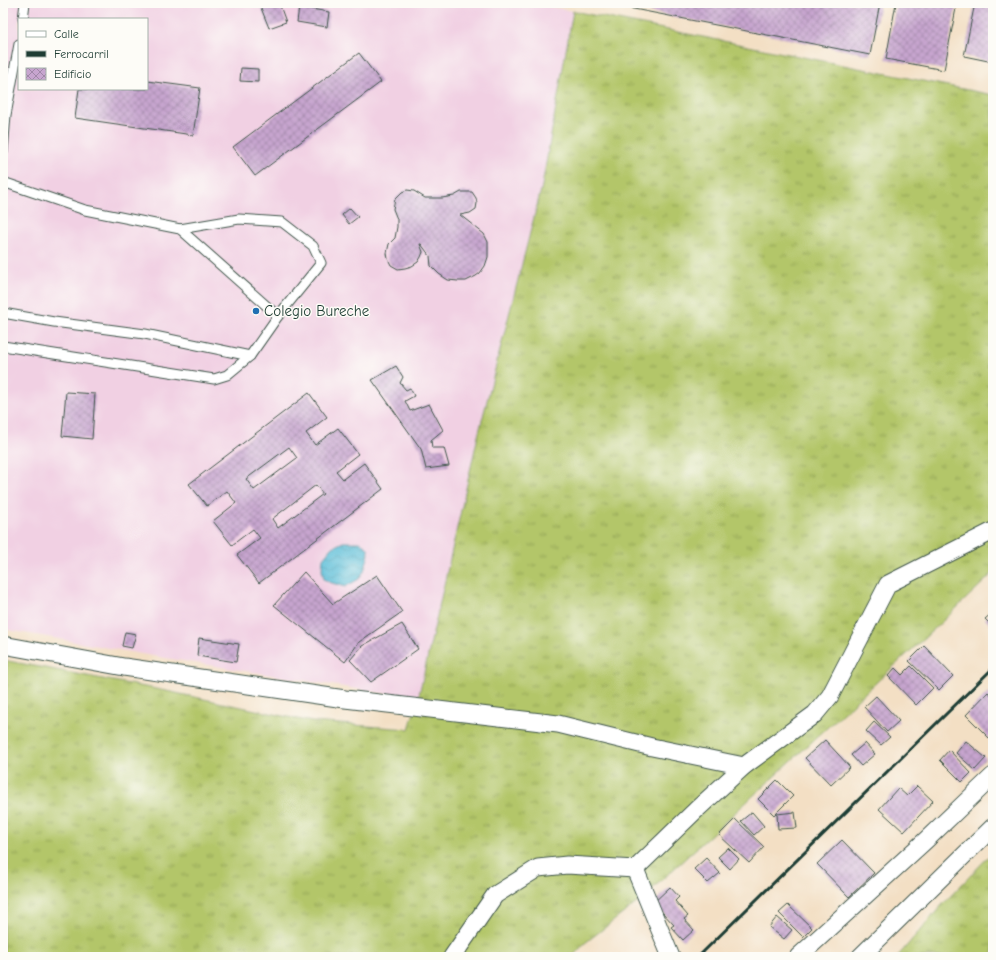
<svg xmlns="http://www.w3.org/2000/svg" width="996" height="960" viewBox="0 0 996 960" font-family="'Comic Neue',sans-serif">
<defs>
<pattern id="grass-tufts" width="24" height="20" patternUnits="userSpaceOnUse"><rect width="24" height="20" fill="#b3c669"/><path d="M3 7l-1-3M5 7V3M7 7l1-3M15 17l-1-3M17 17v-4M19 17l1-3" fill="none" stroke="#91a257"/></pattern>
<pattern id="water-waves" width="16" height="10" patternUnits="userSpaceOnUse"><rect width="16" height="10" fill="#5abdd8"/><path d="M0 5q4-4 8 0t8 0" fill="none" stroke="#4a9bb0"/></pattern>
<pattern id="building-cross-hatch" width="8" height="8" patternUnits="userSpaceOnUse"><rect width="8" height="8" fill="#c7a5cf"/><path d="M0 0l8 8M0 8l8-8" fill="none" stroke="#a188a9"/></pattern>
</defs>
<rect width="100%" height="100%" fill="#fdfcf7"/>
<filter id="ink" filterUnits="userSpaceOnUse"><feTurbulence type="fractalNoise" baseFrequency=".025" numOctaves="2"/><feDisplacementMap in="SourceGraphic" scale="8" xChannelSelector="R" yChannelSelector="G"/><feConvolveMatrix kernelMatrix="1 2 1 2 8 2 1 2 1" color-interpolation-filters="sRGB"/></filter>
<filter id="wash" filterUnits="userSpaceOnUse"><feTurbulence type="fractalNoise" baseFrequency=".012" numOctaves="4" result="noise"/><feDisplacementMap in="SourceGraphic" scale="16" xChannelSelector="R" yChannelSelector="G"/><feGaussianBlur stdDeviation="0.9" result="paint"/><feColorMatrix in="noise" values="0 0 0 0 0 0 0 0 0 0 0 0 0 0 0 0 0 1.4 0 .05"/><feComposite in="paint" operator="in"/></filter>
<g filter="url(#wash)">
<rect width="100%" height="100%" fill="#f3dfc4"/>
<path fill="#f1d0e3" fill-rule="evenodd" d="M3 3H529L573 11 542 186 478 436 418 699 153 656 3 629ZM19 19H147V89H19Z"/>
<g fill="url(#grass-tufts)" stroke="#69824e">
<path d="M573 11 993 95V573L944 620 638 902 585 943 572 957H3V660L171 692 312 722 409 729 418 699 478 436 542 186Z"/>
<path d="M993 852V957H897L942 905Z"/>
</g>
<path fill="url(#water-waves)" stroke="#3c7d86" d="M343 542H360L368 548 369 554 364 571 359 579 345 587 329 582 324 579 322 570 323 558 331 548Z"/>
<g id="blocks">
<g fill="url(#building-cross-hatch)" fill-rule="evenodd">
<path d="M259 3H279L286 22 269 28Z"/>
<path d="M608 3H880L870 55 608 4Z"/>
<path d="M896 3H957L944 70 886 59Z"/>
<path d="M975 3H993V62L964 56Z"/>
<path d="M299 7 329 12 327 27 297 22Z"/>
<path d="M359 53 381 82 255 176 233 147Z"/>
<path d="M241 68 258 69V82L240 81Z"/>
<path d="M147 81 200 88 193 135 75 118 79 89H147Z"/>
<path d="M407 190 414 191 425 198H442L454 196 461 192H472L476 198 477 203 476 209 470 213 460 215 484 234 488 242V257L485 266 480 273 476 276 466 281H458L448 280 439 274 431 266 430 256 421 244H420L423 252 421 257 418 262 412 266 405 268 398 269 391 265 388 259 387 253 389 244 395 238 397 227V219L393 209 395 199 402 192Z"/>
<path d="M350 208 358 217 349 224 342 215Z"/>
<path d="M396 366 403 377 400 383 406 390 410 388 414 396 405 401 410 411 429 404 443 430 431 440 432 448H444L449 466 426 469 421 449 372 380Z"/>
<path d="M66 392 95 394 92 439 62 436Z"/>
<path d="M309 393 327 417 306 433 315 445 338 428 358 454 336 471 343 479 364 463 383 489 259 583 237 555 260 538 253 529 232 545 213 521 236 503 227 491 207 506 189 484ZM289 447 297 458 254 490 246 479ZM316 485 323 494 278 528 272 519Z"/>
<path d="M304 572 333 604 377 575 402 612 359 642 345 662 274 605Z"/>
<path d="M993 612V627L985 619Z"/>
<path d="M402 624 418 649 371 682 350 660 362 646Z"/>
<path d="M125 632 136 634 132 648 122 646Z"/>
<path d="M199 638 239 644 236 662 197 656Z"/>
<path d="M924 646 953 676 939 690 909 661Z"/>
<path d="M911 666 933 688 916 705 888 676 895 668 902 675Z"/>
<path d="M988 692 993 697V742L966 715Z"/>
<path d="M876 696 899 721 887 732 864 707Z"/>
<path d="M874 722 890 737 881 745 866 731Z"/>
<path d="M825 740 850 767 831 785 805 758Z"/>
<path d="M966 741 986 758 975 770 956 753Z"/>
<path d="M865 743 875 754 861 766 851 755Z"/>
<path d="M949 750 971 773 962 782 940 760Z"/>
<path d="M777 780 793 796 774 815 758 799Z"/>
<path d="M917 786 933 801 904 832 879 809 898 788 907 796Z"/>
<path d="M752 812 764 826 754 835 741 821Z"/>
<path d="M795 812 797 828 778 829 777 814Z"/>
<path d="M735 819 764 847 749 863 719 835Z"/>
<path d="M842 840 874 873 849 897 817 864Z"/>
<path d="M728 848 739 859 730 869 718 857Z"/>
<path d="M706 858 720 873 708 883 694 869Z"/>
<path d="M670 887 679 897 675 901 688 916 684 919 694 930 683 940 671 927 674 925 662 912 661 914 652 904Z"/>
<path d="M788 905 812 928 803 937 779 913Z"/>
<path d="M777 917 792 930 784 939 769 927Z"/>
</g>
</g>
</g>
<g filter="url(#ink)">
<use href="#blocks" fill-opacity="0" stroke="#3f554a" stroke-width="1"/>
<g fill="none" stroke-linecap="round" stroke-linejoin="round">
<defs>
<g id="service">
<path d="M23 19 25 3"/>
<path d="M3 152 6 115 19 44"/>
<path d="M3 182 85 210 180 229 278 316"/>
<path d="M3 313 54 322 145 334 250 356"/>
<path d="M3 346 214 379 227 375 250 356 278 316 321 263 313 246 282 222 239 219 180 229"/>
</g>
<g id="minor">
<path d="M3 645 124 667 345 699 558 724 652 747 744 766"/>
<path d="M635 869 671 957"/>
<path d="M452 957 495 895 538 868 567 865 635 869 696 810 744 766 815 714 830 696 888 584 993 531"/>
<path d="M798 957 926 840 993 776"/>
<path d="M860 957 993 827"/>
</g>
</defs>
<use href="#service" stroke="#3f554a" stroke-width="11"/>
<use href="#minor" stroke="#3f554a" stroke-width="19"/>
<use href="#service" stroke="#fff" stroke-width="9"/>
<use href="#minor" stroke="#fff" stroke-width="17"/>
<path stroke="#1f3d34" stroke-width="3" d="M698 957 993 668"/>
</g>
</g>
<circle fill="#1f6fb2" stroke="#fdfcf7" stroke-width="1.5" cx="256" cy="311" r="4"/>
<g text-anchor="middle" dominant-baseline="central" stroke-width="3" stroke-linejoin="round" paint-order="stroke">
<g font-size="15" fill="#1f3d34" stroke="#fdfcf7" text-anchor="start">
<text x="264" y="311">Colegio Bureche</text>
</g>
</g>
<rect width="996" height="960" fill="none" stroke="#fdfcf7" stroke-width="16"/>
<rect x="18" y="18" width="130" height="72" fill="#fdfcf7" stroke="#a4b0a9"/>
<rect x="26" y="31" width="20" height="6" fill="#ffffff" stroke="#a4b0a9"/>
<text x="54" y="38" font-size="12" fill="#1f3d34">Calle</text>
<rect x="26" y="51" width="20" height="6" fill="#1f3d34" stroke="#a4b0a9"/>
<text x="54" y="58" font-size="12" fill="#1f3d34">Ferrocarril</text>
<rect x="26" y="68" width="20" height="12" fill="url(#building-cross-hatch)" stroke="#a4b0a9"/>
<text x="54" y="78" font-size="12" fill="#1f3d34">Edificio</text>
</svg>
